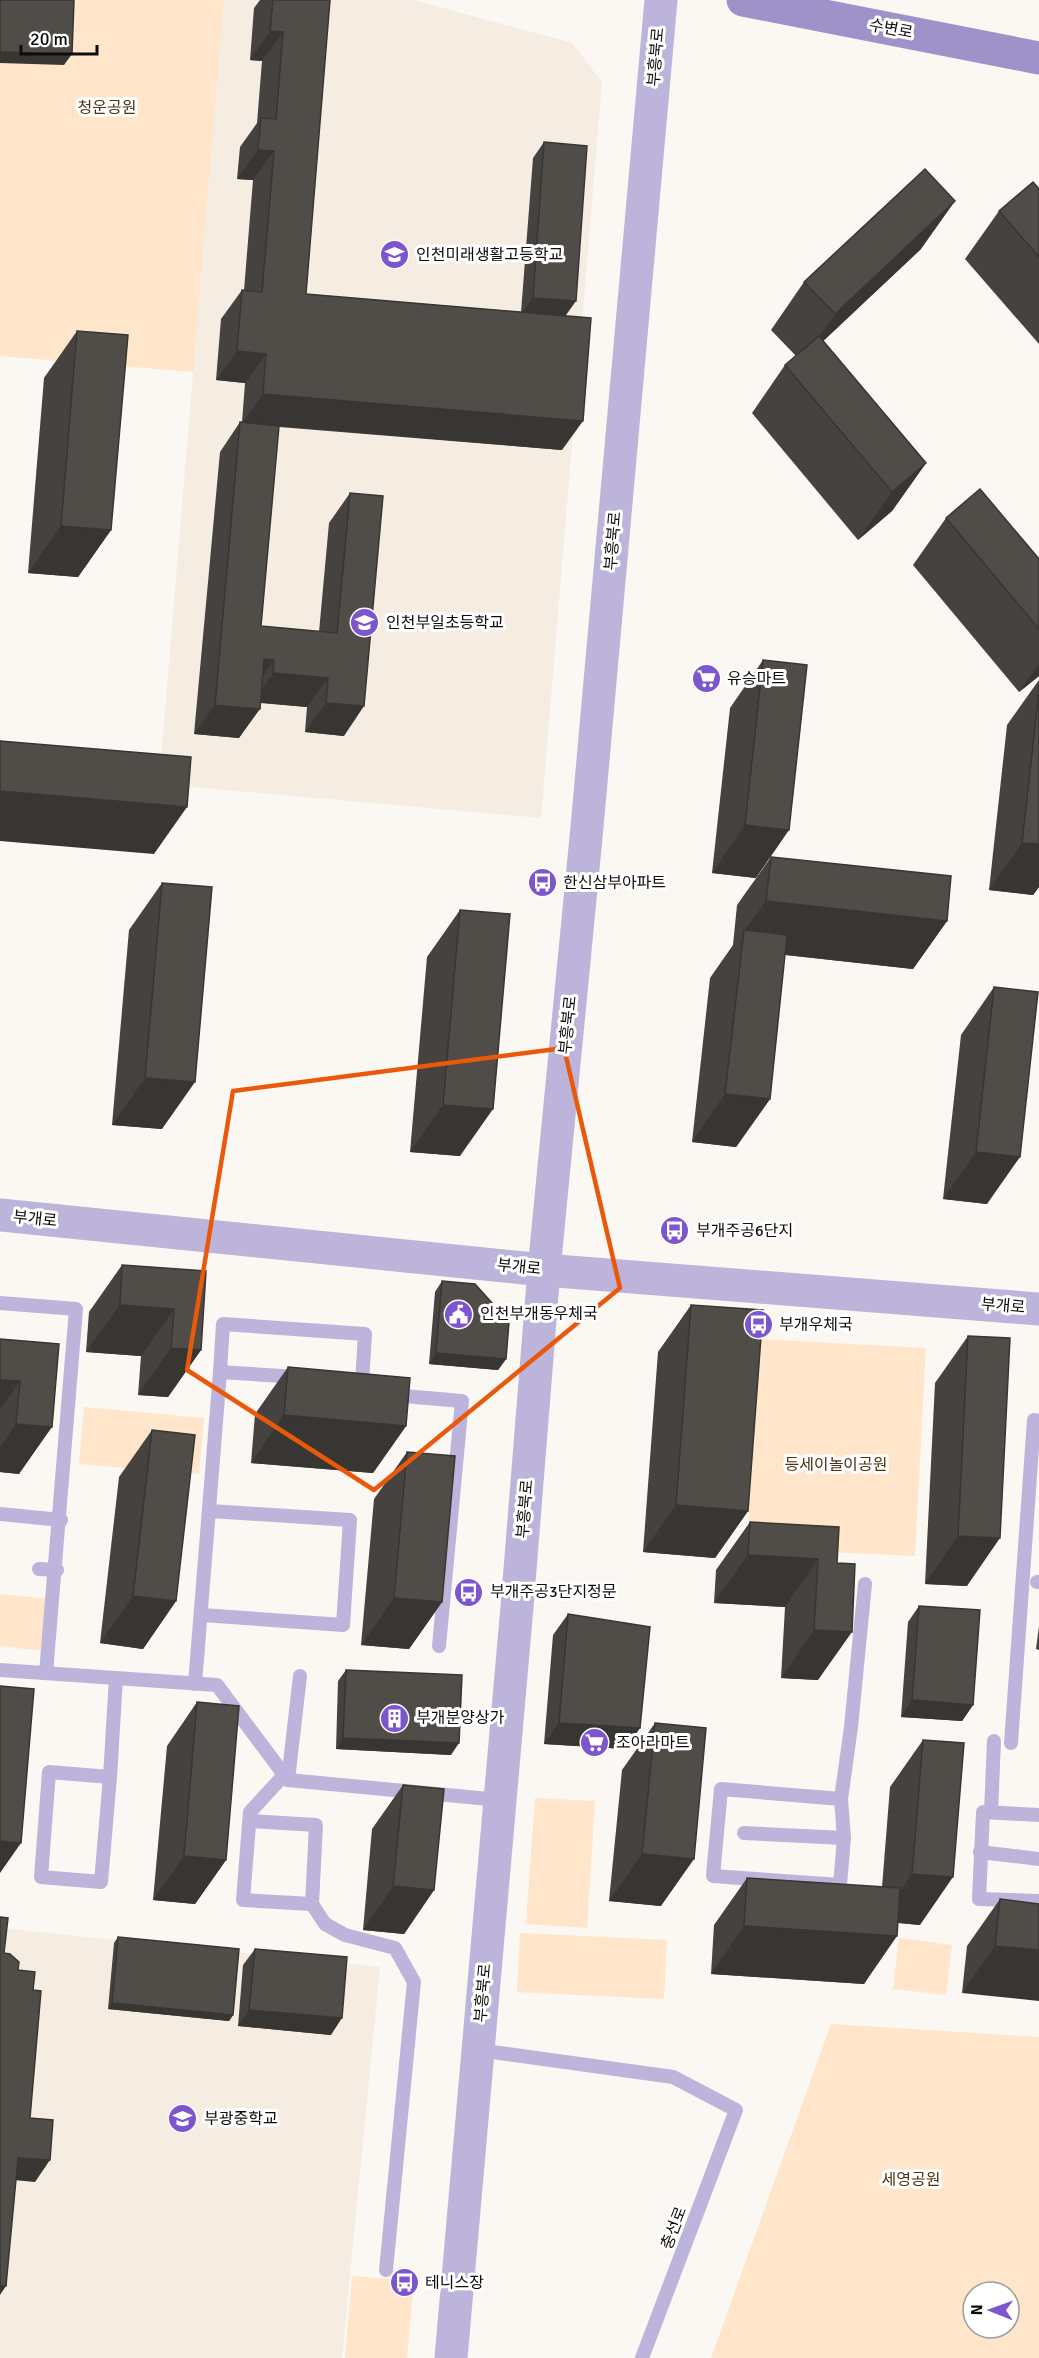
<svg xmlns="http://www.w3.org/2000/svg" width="1039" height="2358" viewBox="0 0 1039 2358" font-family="Signika,'Noto Sans KR',sans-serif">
<rect width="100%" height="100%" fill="#fbf7f3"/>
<g fill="#f6ede2">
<path d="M224 0H414L572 43 602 82 541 818 159 784Z"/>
<path d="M0 1928 380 1967 342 2358H0Z"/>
</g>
<g fill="#ffe5c9" fill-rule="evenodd">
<path d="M0 0H224L193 372 0 356Z"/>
<path d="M758 1339 926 1348 915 1556 747 1548Z"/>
<path d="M84 1407 204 1418 199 1474 79 1464Z"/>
<path d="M0 1594 49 1599 43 1651 0 1646Z"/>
<path d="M535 1798 595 1801 587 1928 526 1924Z"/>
<path d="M520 1933 667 1940 664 1999 517 1992Z"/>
<path d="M899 1938 952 1945 946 1995 893 1989Z"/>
<path d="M831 2024 1039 2037V2358H711ZM973 2292H1009V2328H973Z"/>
<path d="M352 2276 414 2281 407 2358H345Z"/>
</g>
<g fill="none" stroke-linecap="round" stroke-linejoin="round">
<g stroke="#bcb4da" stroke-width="14">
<path d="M0 1303 76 1309 46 1673"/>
<path d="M298 1377 220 1372 223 1324 365 1334 362 1382 369 1385"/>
<path d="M392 1395 462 1401 439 1646"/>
<path d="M0 1514 61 1520"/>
<path d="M39 1569 57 1570"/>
<path d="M1037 1582H1039"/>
<path d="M202 1615 343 1625 350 1520 210 1511"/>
<path d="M0 1670 217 1685 288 1780 500 1800"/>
<path d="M195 1684 220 1372"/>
<path d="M1011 1743 1034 1420 1039 1421"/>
<path d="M49 1772 110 1777 101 1882 41 1877Z"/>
<path d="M110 1777 116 1678"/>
<path d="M288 1780 300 1676"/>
<path d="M721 1789 841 1799 844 1838 840 1885 713 1876Z"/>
<path d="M841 1799 851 1727 865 1584"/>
<path d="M991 1812 994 1741"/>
<path d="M1039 1815 983 1812 979 1899 1039 1901"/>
<path d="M249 1821 316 1825 312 1904 243 1900 250 1812 284 1775"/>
<path d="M744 1833 844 1838"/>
<path d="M980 1852 1039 1859"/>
<path d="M312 1904 325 1924 345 1935 395 1948 414 1982 386 2270"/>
<path d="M478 2050 673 2077 736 2110 642 2358"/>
</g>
<g stroke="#bcb4da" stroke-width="33">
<path d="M0 1215 544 1270 1039 1309"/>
<path d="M451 2358 517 1607 544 1270 587 827 661 0"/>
</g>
<path stroke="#9f92c9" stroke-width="33" d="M743 0 1039 58"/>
</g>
<g fill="#45423f">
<path d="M260 0H330L306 294 521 312 533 158 544 142 566 316 562 450 279 427 261 626 319 632 329 523 350 493 344 736 305 732 307 707 260 703 239 738 194 734 220 452 240 422H242L245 383 216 380 221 319 242 290H244L253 180 237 179 240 147 257 123 262 61 250 60 254 8Z"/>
<path d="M1039 189V344L965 259 999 211Z"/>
<path d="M921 249 823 341 926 463 892 511 858 540 752 413 785 365 796 356 771 330 804 282Z"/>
<path d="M77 331 111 530 78 577 28 573 44 378Z"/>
<path d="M946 518 1039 559V676L1019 692 913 565Z"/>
<path d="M763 660 756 878 712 873 730 708Z"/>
<path d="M1039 680V887L1033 895 989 890 1007 725Z"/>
<path d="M771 857 947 921 913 969 785 955 770 1099 736 1147 692 1142 710 978 733 945 737 905Z"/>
<path d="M162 883V1129L112 1125 129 930Z"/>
<path d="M460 910V1156L410 1152 427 957Z"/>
<path d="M994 987 987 1204 943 1199 961 1035Z"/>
<path d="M122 1265 206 1271 201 1350 168 1397 138 1395 141 1356 86 1352 89 1312Z"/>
<path d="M442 1281 506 1359 498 1370 429 1364 435 1292Z"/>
<path d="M691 1305 748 1511 715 1558 643 1552 658 1352Z"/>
<path d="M968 1336 967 1586 925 1584 935 1383Z"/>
<path d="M0 1339 59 1344 19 1474 0 1472Z"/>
<path d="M288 1367 406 1426 373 1473 251 1463 255 1414Z"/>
<path d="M152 1430 176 1601 143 1649 100 1643 119 1477Z"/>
<path d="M407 1452 442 1602 409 1649 361 1645 374 1499Z"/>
<path d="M750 1522 839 1527 818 1680 781 1678 785 1607 714 1603 716 1570Z"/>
<path d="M919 1606 973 1705 962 1721 901 1717 908 1622Z"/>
<path d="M568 1614 640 1728 625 1749 544 1744 553 1635Z"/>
<path d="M1039 1626V1650L1036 1649Z"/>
<path d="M346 1670 451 1755 336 1749 338 1681Z"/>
<path d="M197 1702 226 1860 195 1904 153 1900 167 1746Z"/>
<path d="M655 1723 661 1906 609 1901 622 1770Z"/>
<path d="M923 1740 920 1925 898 1923 864 1984 711 1974 714 1925 747 1878 882 1887 890 1787Z"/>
<path d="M403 1785 434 1890 404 1934 363 1930 372 1829Z"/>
<path d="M1000 1899 1039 1904 962 1993 967 1946Z"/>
<path d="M118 1937 233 2015 229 2021 108 2009 114 1943Z"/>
<path d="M255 1949 331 2035 238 2026 243 1965Z"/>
</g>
<g fill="#383633">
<path d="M270 31 283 32 262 61 250 60Z"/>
<path d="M0 52 72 54 64 65 0 63Z"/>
<path d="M258 150 274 151 253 180 237 179Z"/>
<path d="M955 201 921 249 801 362 835 314Z"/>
<path d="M533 298 576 301 564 318 521 314Z"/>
<path d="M237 351 266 354 245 383 216 380Z"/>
<path d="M263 394 583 421 562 450 242 423Z"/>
<path d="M926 463 892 511 858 540 892 492Z"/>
<path d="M61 526 111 530 78 577 28 573Z"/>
<path d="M264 659 274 660 254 689Z"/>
<path d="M1039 664V676L1019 692Z"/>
<path d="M273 673 328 678 307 707 253 702Z"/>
<path d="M326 703 364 706 344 736 305 732Z"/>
<path d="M215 705 260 709 239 738 194 734Z"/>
<path d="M0 791 187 807 154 854 0 841Z"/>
<path d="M745 825 789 830 756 878 712 873Z"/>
<path d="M1022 843 1039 844V887L1033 895 989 890Z"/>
<path d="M766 901 947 921 913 969 741 950 743 933Z"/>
<path d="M145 1078 195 1082 162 1129 112 1125Z"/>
<path d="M725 1094 770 1099 736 1147 692 1142Z"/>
<path d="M443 1105 493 1109 460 1156 410 1152Z"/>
<path d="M976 1152 1020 1157 987 1204 943 1199Z"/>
<path d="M120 1305 174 1309 141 1356 86 1352Z"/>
<path d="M171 1348 201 1350 168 1397 138 1395Z"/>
<path d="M436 1353 506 1359 498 1370 429 1364Z"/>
<path d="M0 1380 20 1381 0 1409Z"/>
<path d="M284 1415 406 1426 373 1473 251 1463Z"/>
<path d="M16 1424 52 1427 19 1474 0 1472V1447Z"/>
<path d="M676 1505 748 1511 715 1558 643 1552Z"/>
<path d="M958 1536 1000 1538 967 1586 925 1584Z"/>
<path d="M748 1555 818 1559 785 1607 714 1603Z"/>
<path d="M133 1596 176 1601 143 1649 100 1643Z"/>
<path d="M394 1598 442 1602 409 1649 361 1645Z"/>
<path d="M814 1630 852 1632 818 1680 781 1678Z"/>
<path d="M912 1700 973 1705 962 1721 901 1717Z"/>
<path d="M559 1723 640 1728 625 1749 544 1744Z"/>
<path d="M343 1738 459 1743 451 1755 336 1749Z"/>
<path d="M0 1841 21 1843 0 1873Z"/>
<path d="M642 1854 694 1859 661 1906 609 1901Z"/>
<path d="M184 1856 226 1860 195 1904 153 1900Z"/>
<path d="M912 1874 953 1877 920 1925 879 1921Z"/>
<path d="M393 1886 434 1890 404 1934 363 1930Z"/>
<path d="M744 1926 897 1936 864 1984 711 1974Z"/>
<path d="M995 1946 1039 1950V2001L962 1993Z"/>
<path d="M112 2003 233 2015 229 2021 108 2009Z"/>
<path d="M249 2010 342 2018 331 2035 238 2026Z"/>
<path d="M18 2158 50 2160 35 2182 3 2179Z"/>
<path d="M0 2286H6L0 2295Z"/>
</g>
<g fill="#504d49" stroke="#383633" stroke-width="1.5">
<path d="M0 0H74L72 54 0 52Z"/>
<path d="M273 0H330L306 294 591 318 583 421 263 394 266 354 237 351 242 290 262 292 274 151 258 150 261 118 276 119 283 32 270 31Z"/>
<path d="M544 142 587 146 576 301 533 298Z"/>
<path d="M925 169 955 201 835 314 804 282Z"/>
<path d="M1033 182 1039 189V257L999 211Z"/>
<path d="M77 331 128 335 111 530 61 526Z"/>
<path d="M819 336 926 463 892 492 785 365Z"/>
<path d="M240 422 279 426 261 626 337 633 350 493 383 496 364 706 326 703 328 678 273 673 274 660 264 659 260 709 215 705Z"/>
<path d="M980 489 1039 559V629L946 518Z"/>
<path d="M763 660 807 665 789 830 745 825Z"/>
<path d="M1039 691V844L1022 843Z"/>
<path d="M0 741 191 757 187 807 0 791Z"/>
<path d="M771 857 951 876 947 921 766 901Z"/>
<path d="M162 883 212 887 195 1082 145 1078Z"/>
<path d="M460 910 510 914 493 1109 443 1105Z"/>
<path d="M744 930 787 935 770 1099 725 1094Z"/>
<path d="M994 987 1038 992 1020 1157 976 1152Z"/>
<path d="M122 1265 206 1271 201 1350 171 1348 174 1309 120 1305Z"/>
<path d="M442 1281 475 1284 509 1322 506 1359 436 1353Z"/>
<path d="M691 1305 763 1310 748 1511 676 1505Z"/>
<path d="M968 1336 1010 1338 1000 1538 958 1536Z"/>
<path d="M0 1339 59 1344 52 1427 16 1424 20 1381 0 1380Z"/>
<path d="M288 1367 410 1378 406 1426 284 1415Z"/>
<path d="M152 1430 195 1435 176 1601 133 1596Z"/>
<path d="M407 1452 455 1456 442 1602 394 1598Z"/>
<path d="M750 1522 839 1527 837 1563 855 1564 852 1632 814 1630 818 1559 748 1555Z"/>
<path d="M919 1606 980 1610 973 1705 912 1700Z"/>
<path d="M568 1614 650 1627 640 1728 559 1723Z"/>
<path d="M346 1670 462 1675 459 1743 343 1738Z"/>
<path d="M0 1686 34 1689 21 1843 0 1841Z"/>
<path d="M197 1702 239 1706 226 1860 184 1856Z"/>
<path d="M655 1723 706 1728 694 1859 642 1854Z"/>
<path d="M923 1740 964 1743 953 1877 912 1874Z"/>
<path d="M403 1785 444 1789 434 1890 393 1886Z"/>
<path d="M747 1878 900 1888 897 1936 744 1926Z"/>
<path d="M1000 1899 1039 1904V1950L995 1946Z"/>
<path d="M0 1917 8 1918 4 1953 10 1954 19 1962 18 1970 35 1972 33 1990 41 1991 30 2118 53 2120 50 2160 18 2158 6 2286H0Z"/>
<path d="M118 1937 239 1949 233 2015 112 2003Z"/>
<path d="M255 1949 347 1957 342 2018 249 2010Z"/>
</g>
<path fill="none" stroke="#e8590c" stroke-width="4.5" stroke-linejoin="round" d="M564 1048 620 1288 374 1490 187 1370 233 1091Z"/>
<defs>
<symbol id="school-disc" viewBox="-11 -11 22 22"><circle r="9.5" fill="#7d55ce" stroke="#fff"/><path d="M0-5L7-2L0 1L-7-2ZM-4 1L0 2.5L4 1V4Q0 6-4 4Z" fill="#fff"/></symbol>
<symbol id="supermarket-disc" viewBox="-11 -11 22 22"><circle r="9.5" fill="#7d55ce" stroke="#fff"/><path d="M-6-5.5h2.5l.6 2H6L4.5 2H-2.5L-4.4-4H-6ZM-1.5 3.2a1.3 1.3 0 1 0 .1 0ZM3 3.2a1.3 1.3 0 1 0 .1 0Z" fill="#fff"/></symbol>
<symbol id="bus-disc" viewBox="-11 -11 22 22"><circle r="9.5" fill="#7d55ce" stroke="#fff"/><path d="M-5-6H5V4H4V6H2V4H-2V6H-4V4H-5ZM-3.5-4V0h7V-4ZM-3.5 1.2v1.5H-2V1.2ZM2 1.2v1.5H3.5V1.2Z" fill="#fff"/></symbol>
<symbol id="civic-disc" viewBox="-11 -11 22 22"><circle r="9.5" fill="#7d55ce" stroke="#fff"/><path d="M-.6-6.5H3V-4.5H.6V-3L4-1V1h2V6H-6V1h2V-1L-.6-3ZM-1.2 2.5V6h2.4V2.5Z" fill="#fff"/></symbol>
<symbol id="building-disc" viewBox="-11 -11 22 22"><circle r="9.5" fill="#7d55ce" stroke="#fff"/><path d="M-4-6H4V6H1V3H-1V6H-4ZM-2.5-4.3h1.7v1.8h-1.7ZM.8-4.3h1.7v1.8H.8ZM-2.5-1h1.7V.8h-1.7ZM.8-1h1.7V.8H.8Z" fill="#fff"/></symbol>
</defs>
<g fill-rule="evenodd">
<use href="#school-disc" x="378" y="238" width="33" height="33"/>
<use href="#school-disc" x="348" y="606" width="33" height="33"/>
<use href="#supermarket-disc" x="690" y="662" width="33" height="33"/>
<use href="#bus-disc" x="526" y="866" width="33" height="33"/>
<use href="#bus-disc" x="658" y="1214" width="33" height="33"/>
<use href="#civic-disc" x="442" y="1298" width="33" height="33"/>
<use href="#bus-disc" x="742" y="1308" width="33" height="33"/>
<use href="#bus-disc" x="452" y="1576" width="33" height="33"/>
<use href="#building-disc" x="378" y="1702" width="33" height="33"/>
<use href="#supermarket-disc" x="578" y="1726" width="33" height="33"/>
<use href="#school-disc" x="166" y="2102" width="33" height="33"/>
<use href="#bus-disc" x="388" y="2266" width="33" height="33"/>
</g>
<g text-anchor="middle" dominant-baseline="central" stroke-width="6" stroke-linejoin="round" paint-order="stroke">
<g font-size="16" fill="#0f0d0c" stroke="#fff">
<text transform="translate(891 29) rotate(11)">수변로</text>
<text transform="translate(656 57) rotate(-85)">부흥북로</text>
<text transform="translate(613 541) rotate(-85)">부흥북로</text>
<text transform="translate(568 1025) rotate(-84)">부흥북로</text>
<text transform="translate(35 1219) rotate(6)">부개로</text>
<text transform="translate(519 1267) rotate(6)">부개로</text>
<text transform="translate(1003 1306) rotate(5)">부개로</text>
<text transform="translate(525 1509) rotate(-85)">부흥북로</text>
<text transform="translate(483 1993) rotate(-85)">부흥북로</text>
<text transform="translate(674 2228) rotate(-69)">충선로</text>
</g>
<g font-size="16" fill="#4d3312" stroke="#fff">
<text x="107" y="108">청운공원</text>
<text x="836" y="1465">등세이놀이공원</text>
<text x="911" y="2180">세영공원</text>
</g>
<g font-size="16" fill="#0f0d0c" stroke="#fff" text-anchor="start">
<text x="416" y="255">인천미래생활고등학교</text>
<text x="386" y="623">인천부일초등학교</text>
<text x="727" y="679">유승마트</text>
<text x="563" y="883">한신삼부아파트</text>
<text x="696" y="1231">부개주공6단지</text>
<text x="480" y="1314">인천부개동우체국</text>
<text x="779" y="1325">부개우체국</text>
<text x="490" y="1592">부개주공3단지정문</text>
<text x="416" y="1718">부개분양상가</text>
<text x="616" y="1743">조아라마트</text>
<text x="204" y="2119">부광중학교</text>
<text x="425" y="2283">테니스장</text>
</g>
</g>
<g transform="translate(991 2310) rotate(271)"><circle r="28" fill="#ffffff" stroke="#9f9e9e" stroke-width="1.5"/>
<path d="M0-4.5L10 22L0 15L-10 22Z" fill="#7d55ce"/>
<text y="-9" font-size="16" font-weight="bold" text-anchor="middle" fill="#0f0d0c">N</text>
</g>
<path d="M21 45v9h76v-9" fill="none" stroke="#0f0d0c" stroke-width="3"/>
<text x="30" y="45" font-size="18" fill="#0f0d0c" stroke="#ffffff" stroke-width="4.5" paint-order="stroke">20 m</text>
</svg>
